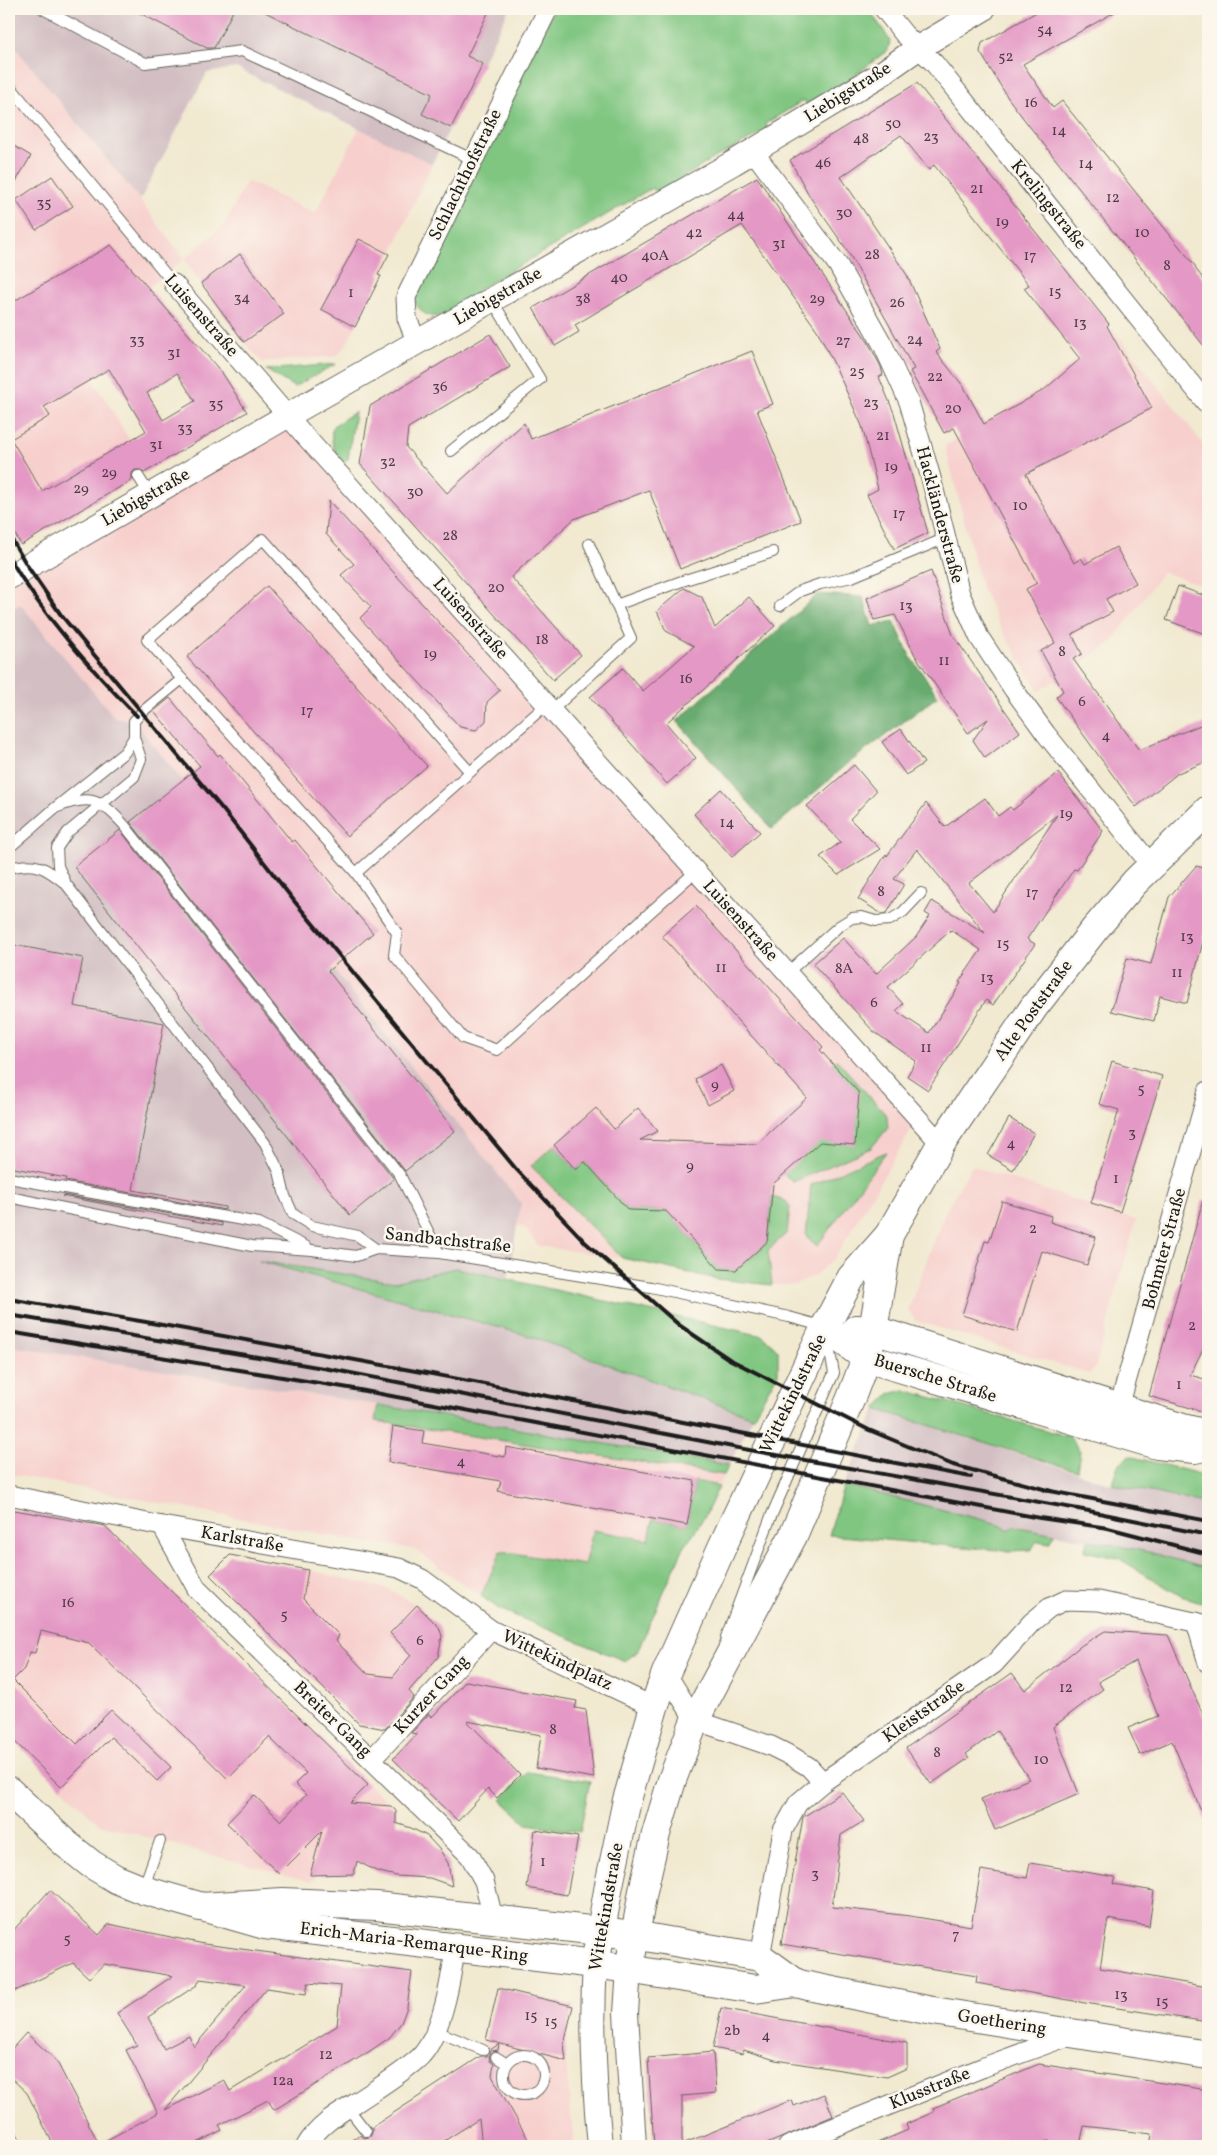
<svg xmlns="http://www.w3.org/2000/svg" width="1217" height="2155" viewBox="0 0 1217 2155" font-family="Vollkorn,serif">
<rect width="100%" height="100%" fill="#fbf7ec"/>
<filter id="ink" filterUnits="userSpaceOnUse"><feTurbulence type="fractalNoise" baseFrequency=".02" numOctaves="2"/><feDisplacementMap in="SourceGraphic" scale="10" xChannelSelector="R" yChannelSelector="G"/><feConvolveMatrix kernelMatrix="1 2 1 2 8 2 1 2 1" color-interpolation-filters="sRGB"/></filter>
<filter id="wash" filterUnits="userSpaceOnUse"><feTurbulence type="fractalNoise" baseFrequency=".0096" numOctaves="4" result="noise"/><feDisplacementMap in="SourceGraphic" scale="20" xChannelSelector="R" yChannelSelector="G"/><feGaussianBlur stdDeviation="1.12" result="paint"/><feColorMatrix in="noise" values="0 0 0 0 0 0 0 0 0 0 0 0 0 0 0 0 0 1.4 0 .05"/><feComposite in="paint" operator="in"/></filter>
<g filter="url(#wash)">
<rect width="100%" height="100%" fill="#f1e9d0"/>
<g fill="#f7d0cd">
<path d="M9 40 140 200 184 259 224 225 247 181 315 214 359 128 432 164 381 276 347 343 337 356 262 362 244 342 184 259 148 288 92 378 148 470 21 545 9 523Z"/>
<path d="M1113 329 1208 450V586L1207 587 1163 572 1111 643 1039 691 1000 627 981 586 945 446 1044 387Z"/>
<path d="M287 416 918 1119 834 1259 815 1275 795 1285H772L717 1279 622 1258 538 1246 526 1228 517 1225 508 1278 456 1268 394 1282 9 1221V577Z"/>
<path d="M972 1166 1136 1220 1095 1369 1089 1374 916 1321 908 1310 946 1210Z"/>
<path d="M9 1346 378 1405 729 1465 706 1514 682 1551 637 1652 625 1661 499 1609 414 1549 353 1540 9 1474Z"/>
<path d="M9 1509 105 1526 391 1806 396 1811V1817L393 1822 411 1828 427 1836 432 1878 396 1876 376 1871 359 1862 354 1874H317L315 1879 308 1881 99 1824 9 1736Z"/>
<path d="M230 1555 308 1570 388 1589 417 1605 439 1627 443 1636 438 1657 415 1684 412 1695 382 1728 359 1724 210 1575Z"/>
<path d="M498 1988 573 2006 564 2044 574 2146H349L353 2140 481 2056Z"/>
</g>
<g fill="#d2bec3">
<path d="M9 9H509L432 164 236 68 207 73 140 200 9 40Z"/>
<path d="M20 604 115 718 134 721 521 1203 508 1278 456 1268 394 1282 265 1262 526 1335 753 1417 729 1465 378 1405 9 1346V610Z"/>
<path d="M876 1409 1112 1484 1208 1504V1569L1149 1552 1013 1526 1010 1530 995 1523 844 1485Z"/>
</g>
<g fill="#80c681" stroke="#4e714e">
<path d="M554 9H868L882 28 890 41 888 50 842 85 808 106 804 100 765 124 768 130 718 156 657 193 652 188 478 290 481 296C458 309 430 333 414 300Z"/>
<path d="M336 364 294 387 266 370Z"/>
<path d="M355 412 348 459 343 464C334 451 329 441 333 426Z"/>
<path d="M837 1060 887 1116 888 1128 871 1148 793 1182 784 1174 832 1063Z"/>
<path d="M554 1145 576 1170 585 1162 628 1210 666 1211 719 1269 736 1270 767 1242 772 1197 786 1201 790 1207 787 1233 768 1250 772 1285 717 1279 622 1258 531 1166Z"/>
<path d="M886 1152 817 1246 806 1236 811 1185Z"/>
<path d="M259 1261 394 1282 456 1268 763 1336 778 1350V1373L753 1417 526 1335Z"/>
<path d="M905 1390 1070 1437 1080 1451 1077 1471 876 1409 889 1394Z"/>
<path d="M378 1405 729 1465 724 1475 375 1421Z"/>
<path d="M1129 1456 1208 1476V1504L1112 1484 1118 1465Z"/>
<path d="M695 1481 719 1486 706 1514 682 1551 637 1652 625 1661 499 1609 481 1596 501 1551 584 1565 593 1530 649 1540 653 1519 687 1525Z"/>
<path d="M844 1485 995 1523 1010 1530 1013 1526 1055 1534 1050 1543 1037 1541 1031 1550 1009 1551 829 1535Z"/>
<path d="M1088 1540 1149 1552 1208 1569V1604L1181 1596 1118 1558 1084 1551Z"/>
<path d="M528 1772 590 1781 580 1832 527 1824 501 1800Z"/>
</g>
<path fill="#68ab6f" stroke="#426446" d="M818 594 863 597 872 626 894 621 910 656 938 696 850 762 772 829 677 721Z"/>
<g id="blocks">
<g fill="#e498c5" fill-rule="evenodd">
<path d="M132 9H234L214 48H207Z"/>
<path d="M259 9H490L467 56 483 64 451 128 422 114 432 94Z"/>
<path d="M1042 9H1120L1023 64 1053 108 1062 101 1196 267 1195 268 1208 285V351L1030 127 1008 98 980 52 982 43Z"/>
<path d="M917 83 1109 324 1107 326 1152 408 1026 474 1074 563 1081 558 1085 564 1116 547 1136 583 1106 599 1113 612 1072 634 1082 654 1073 659 1139 750 1208 722V761L1178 773 1136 807 1056 697 1063 691 1041 651 1055 643 1026 589 1037 583 954 428 944 433 910 371 914 369 847 250 810 197 790 160ZM901 135 929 170 934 165 1029 285 1024 288 1080 359 1044 390 984 424 964 387 936 352 940 349 907 275 841 177Z"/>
<path d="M9 143 31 156 9 193Z"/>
<path d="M52 176 73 206 36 230 16 200Z"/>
<path d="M757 177 868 342 881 367 883 375 879 377 894 413 928 533 894 549 867 495 878 489 862 426 835 366 817 330 742 225 575 325 579 332 555 346 533 308Z"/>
<path d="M359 239 389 254 378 275 381 276 355 327 321 309Z"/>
<path d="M111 245 223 374 247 412 144 473 141 470H135L132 473V480L21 545 9 523V304ZM109 369 146 431 42 491 11 439 50 416 44 407ZM177 373 195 401 163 420 147 393Z"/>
<path d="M240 254 284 314 244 342 201 283Z"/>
<path d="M490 334 510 367 408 428 406 447 447 493 524 423 531 439 752 351 773 404 757 410 801 521 680 569 649 490 574 519 511 577 581 655 553 680 360 464 370 406Z"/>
<path d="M329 501 500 690 487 702 486 721 476 730 460 727 360 618 371 607 341 575 354 564 326 534Z"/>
<path d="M931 571 953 635 1020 732 985 758 973 740 988 719 968 733 915 655 895 615 874 620 867 598Z"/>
<path d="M267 586 427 766 347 836 187 657Z"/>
<path d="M1178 586 1208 597V635L1166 620Z"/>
<path d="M684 588 702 597 715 628 749 597 775 626 666 723 696 758 667 784 590 697 623 668 643 691 694 646 666 631 657 611Z"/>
<path d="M170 698 218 756 220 754 292 842 295 840 373 933 328 971 455 1131 405 1171 130 822 200 766 154 711Z"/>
<path d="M901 729 924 763 906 775 882 742Z"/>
<path d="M854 765 876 791 850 819 880 849 838 875 820 857 841 842 807 806Z"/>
<path d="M1058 773 1103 831 1077 870 1074 869 1027 939 1035 944 993 1005 986 1000 928 1090 907 1076 916 1061 873 1031 813 964 843 938 876 974 916 937 930 916 925 913 932 901 985 933 917 849 894 879 904 884 887 913 882 914 858 899 886 854 887 856 926 803 945 827 985 798 998 816 1010 807 1013 810ZM1057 815 993 912 969 883ZM951 930 981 950 959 982 961 983 929 1033 896 1011 903 1004 888 987Z"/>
<path d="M721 789 760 832 732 857 694 814Z"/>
<path d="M120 830 394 1179 350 1215 74 867Z"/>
<path d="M1196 866 1208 869V922L1187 1003 1160 996 1154 1021 1111 1011 1127 958 1151 964 1169 897Z"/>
<path d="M696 906 823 1047 820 1050 859 1093 855 1145 820 1142 773 1184 767 1242 736 1270 719 1269 666 1211 628 1210 585 1162 576 1170 554 1145 596 1108 614 1129 638 1108 658 1131 640 1140 757 1144 807 1098 662 936Z"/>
<path d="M9 944 83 958 74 1006 164 1023 133 1190 225 1207V1210L65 1181 66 1178 9 1167Z"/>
<path d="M1112 1061 1162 1076 1120 1212 1091 1203 1119 1110 1099 1104Z"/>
<path d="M721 1065 734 1091 708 1105 695 1079Z"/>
<path d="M1009 1118 1034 1133 1013 1170 988 1155Z"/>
<path d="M63 1195 222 1223V1226L62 1196Z"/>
<path d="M1203 1200 1208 1201V1339L1190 1375 1208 1380V1413L1149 1396Z"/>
<path d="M1002 1201 1051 1216 1050 1222 1096 1237 1087 1265 1042 1251 1017 1332 962 1315 985 1241 989 1242Z"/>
<path d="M393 1426 424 1431 422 1443 505 1457 506 1447 695 1481 687 1525 498 1491 501 1481 388 1462Z"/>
<path d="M9 1509 105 1526 368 1785 350 1803 391 1806 396 1811V1823L411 1828 427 1836 440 1850 448 1863 452 1886 430 1878 396 1876 376 1871 357 1861 354 1874 310 1875 322 1831 279 1874 227 1823 254 1795 281 1821 306 1795 295 1784 306 1773 269 1737 228 1779 89 1643 41 1631 35 1653 30 1652 24 1669 13 1680 77 1744 111 1710 171 1767 157 1781 111 1737 61 1787 9 1736Z"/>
<path d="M230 1555 308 1570 303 1599 339 1635 336 1641 368 1674 393 1677 411 1655 390 1633 417 1605 439 1627 442 1636 438 1657 409 1691 414 1697 385 1729 359 1724 210 1575Z"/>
<path d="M1105 1631 1168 1635 1208 1726V1827L1172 1741 1140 1755 1128 1728 1158 1716 1136 1661 1098 1682 1103 1689 1053 1727 1079 1794 995 1830 981 1799 1029 1779 997 1731 966 1754 969 1758 931 1784 906 1748 1012 1673 1025 1690 1082 1645Z"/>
<path d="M466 1681 577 1701 575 1708 586 1710 594 1778 536 1768 541 1735 467 1721 520 1775 497 1798 488 1789 458 1821 393 1759 417 1734 411 1733 429 1714 432 1717Z"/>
<path d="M842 1792 864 1821 841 1835 832 1907 910 1916 971 1926 981 1870 1027 1878 1030 1863 1115 1877 1113 1884 1154 1891 1149 1926 1108 1919 1100 1968 1208 1987V2022L1085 2003 976 1983 977 1976 781 1944 803 1817Z"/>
<path d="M535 1830 578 1837 567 1895 527 1888Z"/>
<path d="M50 1890 99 1935 109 1924 204 1944 412 1972 407 2007 401 2023 389 2038 370 2051 274 2110 268 2100 219 2125 222 2130 191 2146H54L27 2093 9 2076V2052L26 2033 56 2060 99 2144 158 2113 126 2050 137 2045 117 2013 173 1976 104 1964 89 1978 73 1963 9 1994V1935ZM200 1979 246 1985 194 2047 189 2036 164 2049 148 2017 197 1985ZM308 1983 341 1986 337 2026 230 2091 224 2080 165 2110 267 1988 306 1994Z"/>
<path d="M498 1988 573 2006 564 2044 566 2061 486 2040Z"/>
<path d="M721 2008 907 2043V2068L887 2077 775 2060 744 2050 743 2054 713 2048Z"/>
<path d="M499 2044 498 2050 492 2051 489 2056 490 2061 494 2064 492 2076 532 2146H482L479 2119 436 2146H342L360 2135 364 2138 370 2137 372 2133V2127L481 2056H487L490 2050Z"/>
<path d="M713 2052 716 2093 682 2096V2144L792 2100 794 2106 824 2094 833 2116 762 2146H654L648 2058Z"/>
<path d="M1039 2064 1208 2090V2146H1150L1152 2134 1084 2126 1080 2145 1047 2141 1033 2146H870L908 2130 906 2124 934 2112 933 2108Z"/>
</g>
</g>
</g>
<g filter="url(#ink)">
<use href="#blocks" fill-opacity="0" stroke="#67645b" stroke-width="1"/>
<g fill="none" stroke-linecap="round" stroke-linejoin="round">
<defs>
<g id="service">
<path d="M43 9 145 63 242 51 474 160"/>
<path d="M9 85 174 284"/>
<path d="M451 451 540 379 492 300"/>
<path d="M138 476 150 495"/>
<path d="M616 605 682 581 773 552"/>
<path d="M780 606 800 591 820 584 852 577 946 538"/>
<path d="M546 705 356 873 397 933 394 955 463 1038 497 1050 696 871"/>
<path d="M552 710 631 638 589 544"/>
<path d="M55 808C90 794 100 798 125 826L400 1175 439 1253"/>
<path d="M9 848 55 808 125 752 134 737"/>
<path d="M9 868C36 861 45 867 66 884L265 1143 279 1171 285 1196 293 1214 312 1226 358 1236 376 1249"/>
<path d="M356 873 147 640 263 539 470 772"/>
<path d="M65 881 58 866 57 848 68 832 134 777 141 759 134 737V721L142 712 182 679"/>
<path d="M787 973 839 926 852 918 862 917 876 921 890 920 903 912 921 893"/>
<path d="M9 1178 259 1223 307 1247"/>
<path d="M9 1197 252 1246 312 1250 356 1256 376 1249 439 1253 651 1287 789 1317 825 1327 834 1373 770 1519 726 1637"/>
<path d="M143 1889 160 1841"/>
<path d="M436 2031 483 2050"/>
<circle cx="524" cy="2075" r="20"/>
<path d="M496 2057 507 2064"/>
<path d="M348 2108 366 2131"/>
<path d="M9 2130 17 2146"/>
</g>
<g id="minor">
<path d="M884 9 904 34 934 63 1208 405"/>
<path d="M753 151 838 265 883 345 909 402 931 478 960 594 979 637 1014 690 1046 734 1151 865"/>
<path d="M174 284 305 436 941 1144"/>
<path d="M417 343 407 318 406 297 548 9"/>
<path d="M1119 1407 1208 1091"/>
<path d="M9 1495 162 1526 399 1568 422 1579 491 1630 654 1707"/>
<path d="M162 1526 197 1589 470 1856 484 1881 493 1918"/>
<path d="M1196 1622 1208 1663"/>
<path d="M666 1673 695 1720 771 1746 793 1757 809 1767 823 1782"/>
<path d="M372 1759 491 1630"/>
<path d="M760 1957 783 1830 798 1803 823 1782 994 1664 1032 1622 1049 1608 1066 1600 1099 1601 1208 1625"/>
<path d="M306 2146C317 2127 336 2115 354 2104 376 2089 400 2075 420 2057 442 2034 451 1980 455 1949"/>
<path d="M788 2146 984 2067 1071 2035"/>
</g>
<g id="tertiary">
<path d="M9 577 287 416 733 163 878 76 918 48 983 9"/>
<path d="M595 1964C591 2026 594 2085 600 2146"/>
<path d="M629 1969 626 2013 634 2146"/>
</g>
<g id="secondary">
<path d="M825 1327 866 1358 1157 1445 1195 1449 1208 1446"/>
<path d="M856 1329 873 1330 907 1340 1183 1428 1208 1434"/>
<path d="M595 1964 609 1885 627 1800 654 1707 666 1673 723 1545 825 1327 851 1278 889 1235 941 1144 1034 1007 1094 930 1135 882 1208 810"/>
<path d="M629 1969 643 1891 656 1834 672 1780 695 1720 793 1536 851 1398 866 1358 873 1330 889 1235"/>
</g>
<g id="primary">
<path d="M9 1791 66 1844 91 1864 116 1879 143 1890 265 1925 595 1964 755 1989 796 1983"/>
<path d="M200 1907 283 1902 376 1906 634 1935 760 1957 796 1983 808 1986 927 2010 1208 2055"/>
</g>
</defs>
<use href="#service" stroke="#67645b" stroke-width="12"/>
<use href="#minor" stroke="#67645b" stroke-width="21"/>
<use href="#tertiary" stroke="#67645b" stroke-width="26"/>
<use href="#secondary" stroke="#67645b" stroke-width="30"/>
<use href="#primary" stroke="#67645b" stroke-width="30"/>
<use href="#service" stroke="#fff" stroke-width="10"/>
<use href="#minor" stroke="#fff" stroke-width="19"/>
<use href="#tertiary" stroke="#fff" stroke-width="24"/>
<use href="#secondary" stroke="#fff" stroke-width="28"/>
<use href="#primary" stroke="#fff" stroke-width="28"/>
<g stroke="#1c1c1c" stroke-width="4">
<path d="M9 535 28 567 61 615 224 811 295 902 516 1169 586 1243 679 1325 729 1359 869 1430 953 1465 1051 1491"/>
<path d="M9 557C43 616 89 667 137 716"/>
<path d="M9 1299 146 1322 432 1374 892 1462"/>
<path d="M9 1315 335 1370 738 1448 1089 1511 1208 1535"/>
<path d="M9 1332 349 1388 1040 1518 1108 1528 1208 1554"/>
<path d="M885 1461 971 1477"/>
<path d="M1045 1490 1208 1521"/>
</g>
</g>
</g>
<g text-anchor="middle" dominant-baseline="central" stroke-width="5" stroke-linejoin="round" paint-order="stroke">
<g font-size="15" fill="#4e3b46">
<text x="1045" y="30">54</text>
<text x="1006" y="57">52</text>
<text x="1031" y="103">16</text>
<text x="893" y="124">50</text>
<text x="1059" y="131">14</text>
<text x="931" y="137">23</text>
<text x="861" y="139">48</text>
<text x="823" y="163">46</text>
<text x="1086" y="164">14</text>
<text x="977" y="189">21</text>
<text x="1113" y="198">12</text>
<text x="44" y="203">35</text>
<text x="844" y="213">30</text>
<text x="736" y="215">44</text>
<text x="1002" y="222">19</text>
<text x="694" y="233">42</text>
<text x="1142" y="233">10</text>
<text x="779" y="244">31</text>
<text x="872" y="255">28</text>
<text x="655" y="256">40A</text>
<text x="1030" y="256">17</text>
<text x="1167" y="266">8</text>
<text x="619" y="278">40</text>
<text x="1055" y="292">15</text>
<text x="351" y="293">1</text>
<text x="242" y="298">34</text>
<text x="583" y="299">38</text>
<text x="817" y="299">29</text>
<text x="897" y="303">26</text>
<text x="1080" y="323">13</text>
<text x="137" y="340">33</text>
<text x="915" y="340">24</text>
<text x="843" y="341">27</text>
<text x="174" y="353">31</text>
<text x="857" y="372">25</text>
<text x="935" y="377">22</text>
<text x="440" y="387">36</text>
<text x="871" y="403">23</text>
<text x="216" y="404">35</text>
<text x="953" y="409">20</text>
<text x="185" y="428">33</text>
<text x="883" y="436">21</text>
<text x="156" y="445">31</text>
<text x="388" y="462">32</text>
<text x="891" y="467">19</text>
<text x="109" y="473">29</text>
<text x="81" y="489">29</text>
<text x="415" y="492">30</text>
<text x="1020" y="506">10</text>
<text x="899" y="514">17</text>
<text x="450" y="536">28</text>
<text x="496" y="588">20</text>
<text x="906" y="606">13</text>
<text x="542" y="640">18</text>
<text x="1062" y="652">8</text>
<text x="430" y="654">19</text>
<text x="944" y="661">11</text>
<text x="686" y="679">16</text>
<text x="1082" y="702">6</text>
<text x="307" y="711">17</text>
<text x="1106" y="736">4</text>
<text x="1066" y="814">19</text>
<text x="727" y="823">14</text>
<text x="881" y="892">8</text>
<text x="1032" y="893">17</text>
<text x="1187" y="937">13</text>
<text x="1003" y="944">15</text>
<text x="721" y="968">11</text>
<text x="844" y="969">8A</text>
<text x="1177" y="973">11</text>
<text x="987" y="978">13</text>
<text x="874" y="1003">6</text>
<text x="926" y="1048">11</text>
<text x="715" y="1085">9</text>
<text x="1141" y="1089">5</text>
<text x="1132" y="1133">3</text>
<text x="1011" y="1144">4</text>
<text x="690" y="1166">9</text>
<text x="1116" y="1179">1</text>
<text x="1033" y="1229">2</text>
<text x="1192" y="1326">2</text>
<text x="1179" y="1385">1</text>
<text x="461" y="1462">4</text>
<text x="68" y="1603">16</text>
<text x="284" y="1615">5</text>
<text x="420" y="1641">6</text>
<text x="1066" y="1688">12</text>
<text x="553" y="1730">8</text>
<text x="937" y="1753">8</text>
<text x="1041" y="1760">10</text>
<text x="543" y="1862">1</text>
<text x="815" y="1874">3</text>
<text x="956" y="1935">7</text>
<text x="67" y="1939">5</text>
<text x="1121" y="1995">13</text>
<text x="1162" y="2002">15</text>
<text x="531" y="2016">15</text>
<text x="551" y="2022">15</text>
<text x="732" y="2031">2b</text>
<text x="766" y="2036">4</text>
<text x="326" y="2055">12</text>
<text x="283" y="2081">12a</text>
</g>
<g font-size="18" fill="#1c1c1c" stroke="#fbf7ec">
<text transform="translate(848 93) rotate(-32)">Liebigstraße</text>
<text transform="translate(466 175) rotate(-64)">Schlachthofstraße</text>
<text transform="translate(1048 205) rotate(51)">Krelingstraße</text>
<text transform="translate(498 297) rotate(-30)">Liebigstraße</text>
<text transform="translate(201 316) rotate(49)">Luisenstraße</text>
<text transform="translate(146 498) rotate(-30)">Liebigstraße</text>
<text transform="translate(939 515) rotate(75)">Hackländerstraße</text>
<text transform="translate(470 619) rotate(48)">Luisenstraße</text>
<text transform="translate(740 921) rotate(48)">Luisenstraße</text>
<text transform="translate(1034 1011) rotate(-54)">Alte Poststraße</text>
<text transform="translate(448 1241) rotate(6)">Sandbachstraße</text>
<text transform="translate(1165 1249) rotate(-75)">Bohmter Straße</text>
<text transform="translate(935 1379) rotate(17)">Buersche Straße</text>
<text transform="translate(794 1394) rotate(-64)">Wittekindstraße</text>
<text transform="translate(242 1540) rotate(10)">Karlstraße</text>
<text transform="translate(557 1661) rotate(25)">Wittekindplatz</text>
<text transform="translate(432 1695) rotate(-47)">Kurzer Gang</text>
<text transform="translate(924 1712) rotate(-35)">Kleiststraße</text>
<text transform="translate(332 1720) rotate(44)">Breiter Gang</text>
<text transform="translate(607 1907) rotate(-80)">Wittekindstraße</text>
<text transform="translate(414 1943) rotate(7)">Erich-Maria-Remarque-Ring</text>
<text transform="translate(1002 2023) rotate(9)">Goethering</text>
<text transform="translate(930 2089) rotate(-22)">Klusstraße</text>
</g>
</g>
<rect width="1217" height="2155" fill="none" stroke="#fbf7ec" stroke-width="30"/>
</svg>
